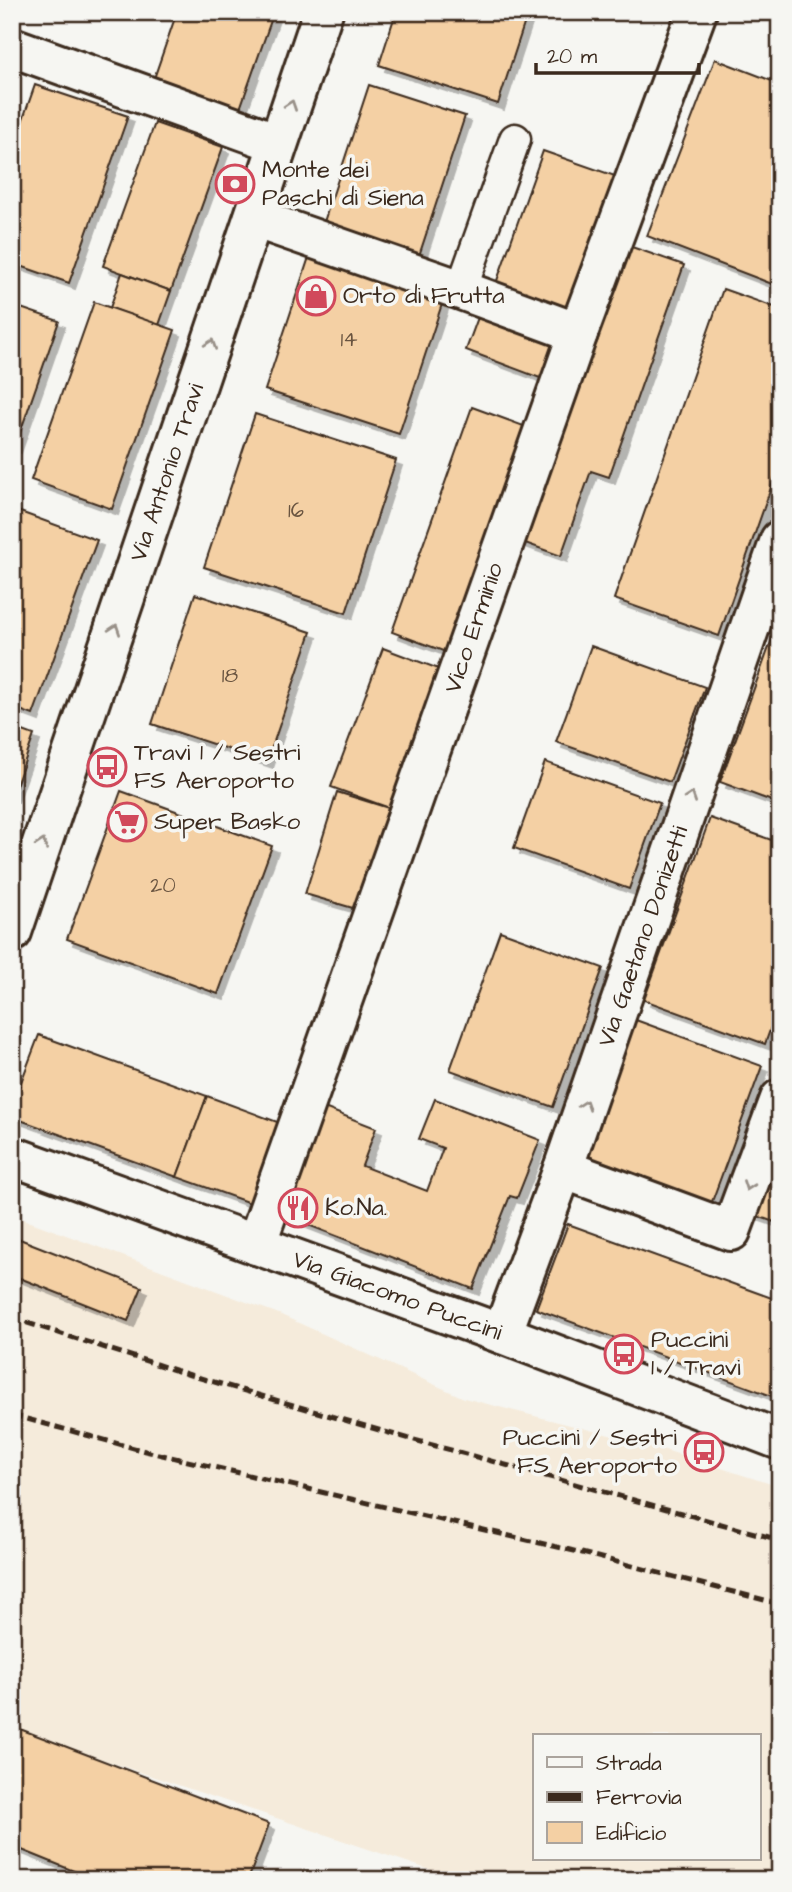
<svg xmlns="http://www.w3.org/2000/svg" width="792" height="1892" viewBox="0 0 792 1892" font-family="'Architects Daughter',sans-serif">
<defs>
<filter id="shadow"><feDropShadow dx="6" dy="6" stdDeviation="0" flood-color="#0004"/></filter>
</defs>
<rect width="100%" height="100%" fill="#f6f6f2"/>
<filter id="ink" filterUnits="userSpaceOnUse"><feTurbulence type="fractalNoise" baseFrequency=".0143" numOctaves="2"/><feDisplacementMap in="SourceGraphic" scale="14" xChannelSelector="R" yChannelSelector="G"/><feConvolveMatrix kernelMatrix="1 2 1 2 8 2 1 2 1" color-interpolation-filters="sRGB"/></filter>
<g filter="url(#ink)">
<path fill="#f5ebdb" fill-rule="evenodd" d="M12 1215 279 1314 464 1398 653 1446 780 1487V1880H460L12 1729ZM535 1736H759V1859H535Z"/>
<g fill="#f4d0a4" stroke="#3b2a1e" stroke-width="2" filter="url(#shadow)">
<path d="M177 12H274L236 120 150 90Z"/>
<path d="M396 12H528L498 104 379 65Z"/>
<path d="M715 59 780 84V287L647 236Z"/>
<path d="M35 85 128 116 69 283 12 263V150Z"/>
<path d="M369 85 465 116 416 265 320 234Z"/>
<path d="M155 123 223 147 171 291 103 266Z"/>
<path d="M543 151 618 177 569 319 493 292Z"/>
<path d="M620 243 684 265 609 477 591 471 561 556 514 539Z"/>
<path d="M312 248 446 292 399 434 265 390Z"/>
<path d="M122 273 171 291 159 325 110 308Z"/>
<path d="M723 289 780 309V462L719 636 614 599Z"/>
<path d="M94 302 175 330 112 509 31 480Z"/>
<path d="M12 305 59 321 15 447 12 446Z"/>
<path d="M480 312 562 342 548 381 466 350Z"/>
<path d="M472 407 532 429 451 654 392 632Z"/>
<path d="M255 414 396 460 346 613 204 567Z"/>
<path d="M12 509 97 540 33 715 12 707Z"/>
<path d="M195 594 311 632 267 762 152 724Z"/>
<path d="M780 617V804L720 782Z"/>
<path d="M591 646 705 687 670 782 556 742Z"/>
<path d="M383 648 447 672 395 810 331 787Z"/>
<path d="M12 727 34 735 12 797Z"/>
<path d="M545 762 660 803 629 889 514 848Z"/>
<path d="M121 791 272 846 218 994 67 939Z"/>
<path d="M337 792 395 810 363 911 305 894Z"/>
<path d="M710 818 780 843V1002L765 1044 644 1000Z"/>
<path d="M500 931 603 968 553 1107 450 1070Z"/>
<path d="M633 1019 762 1066 710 1207 582 1161Z"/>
<path d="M39 1035 207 1096 177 1177 12 1117V1106Z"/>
<path d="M207 1096 291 1127 261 1207 177 1177Z"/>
<path d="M435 1099 540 1140 517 1198 510 1196 473 1289 272 1211 314 1104 376 1128 362 1166 427 1191 443 1148 419 1139Z"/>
<path d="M780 1146V1224L754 1215Z"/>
<path d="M568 1224 780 1301V1399L536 1309Z"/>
<path d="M12 1236 142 1287 128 1321 12 1275Z"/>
<path d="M12 1726 269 1824 248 1880H96L12 1846Z"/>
</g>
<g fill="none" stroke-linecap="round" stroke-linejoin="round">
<defs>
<path id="service" d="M461 290 515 139"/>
<path id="pedestrian" d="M578 333 697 12"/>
<g id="minor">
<path d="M12 47 278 143"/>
<path d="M254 218 461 290 578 333 256 1245"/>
<path d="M563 1169 731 1231 780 1099"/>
<path id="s1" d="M502 1334 563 1169 780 540"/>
</g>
<g id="tertiary">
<path id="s2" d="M12 932 323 12"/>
</g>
<g id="primary">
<path id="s3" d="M12 1156 502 1334 780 1440"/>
</g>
</defs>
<use href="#service" stroke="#3b2a1e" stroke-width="35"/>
<use href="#pedestrian" stroke="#3b2a1e" stroke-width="44"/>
<use href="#minor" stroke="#3b2a1e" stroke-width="44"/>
<use href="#tertiary" stroke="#3b2a1e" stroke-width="44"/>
<use href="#primary" stroke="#3b2a1e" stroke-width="44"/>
<use href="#service" stroke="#f6f6f2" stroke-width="30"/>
<use href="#pedestrian" stroke="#f6f6f2" stroke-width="38"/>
<use href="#minor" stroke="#f6f6f2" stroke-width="38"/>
<use href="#tertiary" stroke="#f6f6f2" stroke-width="38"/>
<use href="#primary" stroke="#f6f6f2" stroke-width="38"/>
<g stroke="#3b2a1e" stroke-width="5" stroke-dasharray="10 5" stroke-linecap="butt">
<path d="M12 1318 190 1375 396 1435 780 1540"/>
<path d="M12 1415 145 1451 570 1550 780 1604"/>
</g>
</g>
<defs><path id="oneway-chevron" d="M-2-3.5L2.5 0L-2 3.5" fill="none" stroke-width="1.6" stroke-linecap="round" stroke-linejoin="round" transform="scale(1.75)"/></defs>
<g stroke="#989088">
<use href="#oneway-chevron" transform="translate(291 105) rotate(-71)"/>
<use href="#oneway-chevron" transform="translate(211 344) rotate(-71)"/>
<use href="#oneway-chevron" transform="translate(115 629) rotate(-71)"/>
<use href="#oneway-chevron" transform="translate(691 797) rotate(-71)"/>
<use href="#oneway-chevron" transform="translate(42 844) rotate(-71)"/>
<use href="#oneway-chevron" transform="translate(585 1105) rotate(-71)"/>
<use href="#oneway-chevron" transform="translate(748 1186) rotate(110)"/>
</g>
</g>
<defs>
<symbol id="bank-ring" viewBox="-11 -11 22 22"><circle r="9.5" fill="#f6f6f2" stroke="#d1495b" stroke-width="1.5"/><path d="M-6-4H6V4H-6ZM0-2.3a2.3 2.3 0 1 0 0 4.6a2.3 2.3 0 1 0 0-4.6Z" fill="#d1495b"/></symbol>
<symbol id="shop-ring" viewBox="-11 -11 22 22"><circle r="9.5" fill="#f6f6f2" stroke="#d1495b" stroke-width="1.5"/><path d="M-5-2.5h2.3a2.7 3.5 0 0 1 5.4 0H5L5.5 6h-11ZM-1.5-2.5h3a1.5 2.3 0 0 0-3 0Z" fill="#d1495b"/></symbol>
<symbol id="bus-ring" viewBox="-11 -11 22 22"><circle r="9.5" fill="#f6f6f2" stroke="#d1495b" stroke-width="1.5"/><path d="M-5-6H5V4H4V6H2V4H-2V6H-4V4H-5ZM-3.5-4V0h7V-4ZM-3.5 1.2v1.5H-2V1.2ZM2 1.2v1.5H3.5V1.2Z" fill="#d1495b"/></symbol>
<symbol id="supermarket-ring" viewBox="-11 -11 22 22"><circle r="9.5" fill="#f6f6f2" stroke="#d1495b" stroke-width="1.5"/><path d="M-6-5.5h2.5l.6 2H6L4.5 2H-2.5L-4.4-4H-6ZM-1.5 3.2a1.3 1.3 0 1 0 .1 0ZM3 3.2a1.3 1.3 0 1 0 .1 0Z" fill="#d1495b"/></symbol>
<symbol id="restaurant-ring" viewBox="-11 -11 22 22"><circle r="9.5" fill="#f6f6f2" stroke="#d1495b" stroke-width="1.5"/><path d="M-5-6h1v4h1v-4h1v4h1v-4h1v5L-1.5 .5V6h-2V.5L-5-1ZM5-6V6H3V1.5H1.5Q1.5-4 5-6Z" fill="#d1495b"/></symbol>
</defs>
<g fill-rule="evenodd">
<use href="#bank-ring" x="213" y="162" width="44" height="44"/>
<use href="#shop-ring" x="294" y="274" width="44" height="44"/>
<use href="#bus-ring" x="85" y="745" width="44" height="44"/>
<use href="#supermarket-ring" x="105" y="800" width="44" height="44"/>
<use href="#restaurant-ring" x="276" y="1186" width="44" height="44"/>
<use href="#bus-ring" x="602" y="1332" width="44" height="44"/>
<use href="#bus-ring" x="682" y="1430" width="44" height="44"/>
</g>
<g text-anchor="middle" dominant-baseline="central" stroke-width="7" stroke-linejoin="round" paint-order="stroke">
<g font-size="21" fill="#695440">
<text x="349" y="339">14</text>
<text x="296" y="510">16</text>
<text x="230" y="675">18</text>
<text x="163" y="885">20</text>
</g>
<g font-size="24" fill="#3b2a1e" stroke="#f6f6f2" text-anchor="start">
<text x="262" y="170">Monte dei<tspan x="262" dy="28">Paschi di Siena</tspan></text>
<text x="343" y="296">Orto di Frutta</text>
<text x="134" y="753">Travi 1 / Sestri<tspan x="134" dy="28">FS Aeroporto</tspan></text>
<text x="154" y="822">Super Basko</text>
<text x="325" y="1208">Ko.Na.</text>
<text x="651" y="1340">Puccini<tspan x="651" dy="28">1 / Travi</tspan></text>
<text x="677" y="1438" text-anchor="end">Puccini / Sestri<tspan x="677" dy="28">FS Aeroporto</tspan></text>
</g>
<g font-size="24" fill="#3b2a1e" stroke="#f6f6f2">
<text stroke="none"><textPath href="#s2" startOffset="485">Via Antonio Travi</textPath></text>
<text transform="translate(474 628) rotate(-71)">Vico Erminio</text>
<text stroke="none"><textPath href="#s1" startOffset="422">Via Gaetano Donizetti</textPath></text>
<text stroke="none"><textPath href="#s3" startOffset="410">Via Giacomo Puccini</textPath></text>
</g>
</g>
<rect width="792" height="1892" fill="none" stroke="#f6f6f2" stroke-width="42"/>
<rect x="21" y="21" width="750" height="1850" fill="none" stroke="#3b2a1e" stroke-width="2.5" filter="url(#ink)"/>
<rect x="533" y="1734" width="228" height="126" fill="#f6f6f2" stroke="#aba49d" stroke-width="2"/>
<rect x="547" y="1757" width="35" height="10" fill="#f6f6f2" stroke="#aba49d" stroke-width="2"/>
<text x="596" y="1770" font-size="21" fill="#3b2a1e">Strada</text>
<rect x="547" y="1792" width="35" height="10" fill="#3b2a1e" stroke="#aba49d" stroke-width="2"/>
<text x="596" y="1804" font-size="21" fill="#3b2a1e">Ferrovia</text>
<rect x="547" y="1822" width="35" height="21" fill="#f4d0a4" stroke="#aba49d" stroke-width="2"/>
<text x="596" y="1840" font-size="21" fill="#3b2a1e">Edificio</text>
<path d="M536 63v10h163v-10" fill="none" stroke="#3b2a1e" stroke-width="3.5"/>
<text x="547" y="63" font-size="21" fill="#3b2a1e" stroke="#f6f6f2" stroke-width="5" paint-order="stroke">20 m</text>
</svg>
